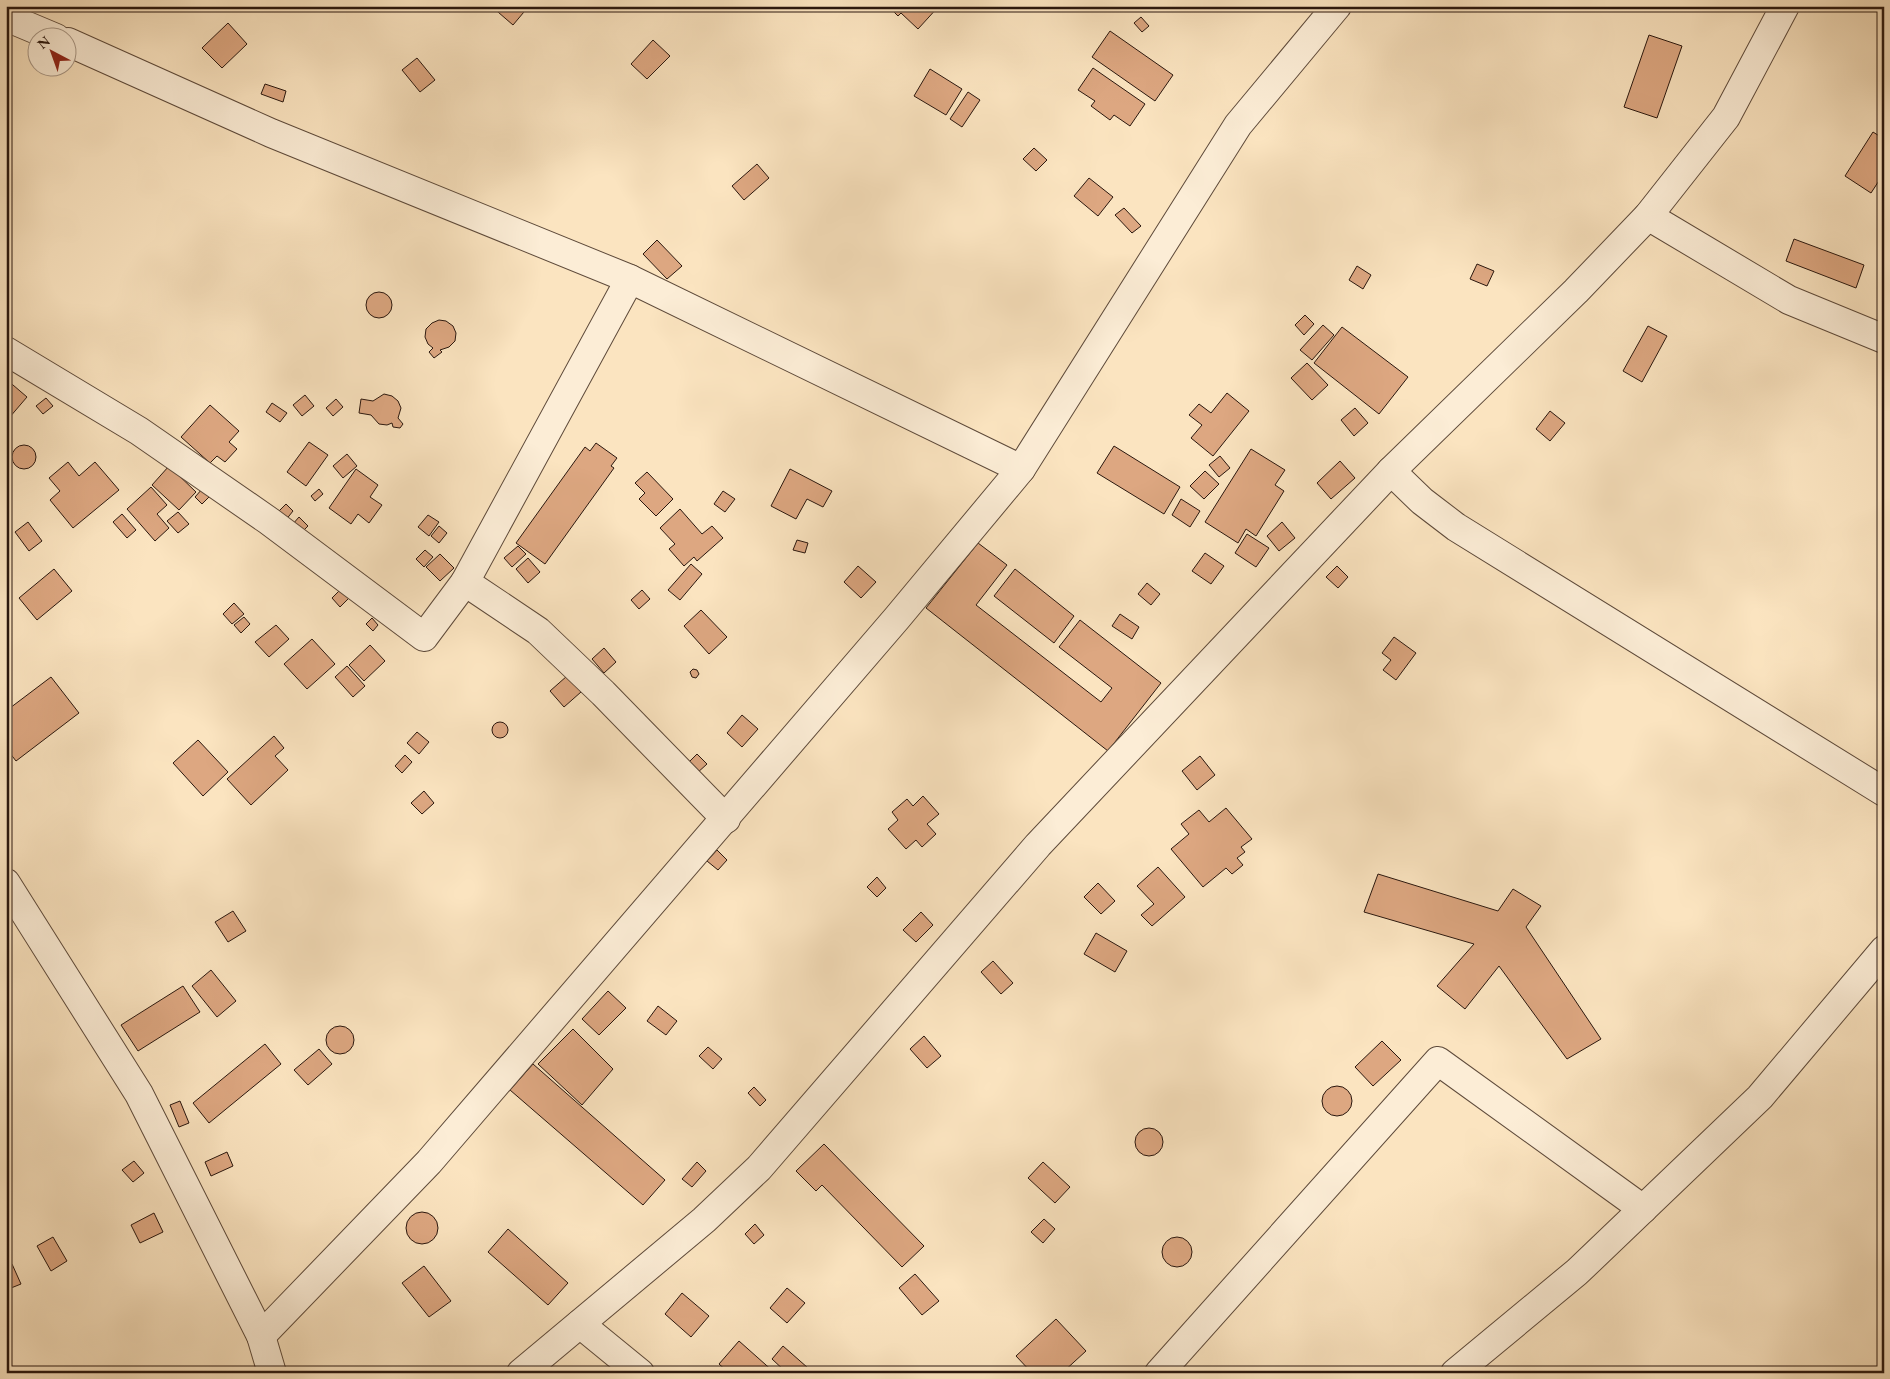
<svg xmlns="http://www.w3.org/2000/svg" width="1890" height="1379" viewBox="0 0 1890 1379" font-family="'EB Garamond',serif">
<rect width="100%" height="100%" fill="#fbe4c0"/>
<filter id="stains"><feTurbulence type="fractalNoise" baseFrequency=".004" numOctaves="4"/><feColorMatrix values="0 0 0 0 .2 0 0 0 0 .09 0 0 0 0 .02 0 0 0 .5 -.17"/></filter>
<radialGradient id="worn" r=".72"><stop offset=".6" stop-color="#630" stop-opacity="0"/><stop offset="1" stop-color="#630" stop-opacity=".3"/></radialGradient>
<g fill="#dda781" stroke="#2a170e">
<path d="M491 6H529L513 25Z"/>
<path d="M888 6H939L918 29 901 13 898 16Z"/>
<path d="M1141 17 1149 26 1142 32 1134 23Z"/>
<path d="M228 23 247 44 222 68 202 48Z"/>
<path d="M1110 31 1173 75 1155 101 1092 57Z"/>
<path d="M1649 35 1682 46 1657 118 1624 107Z"/>
<path d="M653 40 670 56 647 79 631 64Z"/>
<path d="M417 58 435 80 420 92 402 70Z"/>
<path d="M1093 68 1145 104 1130 126 1114 115 1110 120 1091 106 1095 101 1078 90Z"/>
<path d="M930 69 962 89 946 115 914 96Z"/>
<path d="M265 84 286 91 283 102 261 94Z"/>
<path d="M968 92 980 100 962 127 950 119Z"/>
<path d="M1873 132 1884 139V173L1871 193 1845 176Z"/>
<path d="M1034 148 1047 160 1036 171 1023 159Z"/>
<path d="M757 164 769 178 744 200 732 186Z"/>
<path d="M1089 178 1113 197 1098 216 1074 196Z"/>
<path d="M1124 208 1141 226 1132 233 1115 215Z"/>
<path d="M1794 239 1864 265 1856 288 1786 261Z"/>
<path d="M657 240 682 266 667 279 643 254Z"/>
<path d="M1477 264 1494 271 1487 286 1470 279Z"/>
<path d="M1357 266 1371 275 1363 289 1349 280Z"/>
<circle cx="379" cy="305" r="13"/>
<path d="M1305 315 1314 324 1304 335 1295 325Z"/>
<path d="M439 320 446 321 453 326 456 333 455 341 449 347 440 350 442 352 434 358 429 352 433 348 428 344 425 337 426 329 432 323Z"/>
<path d="M1323 325 1334 335 1312 360 1300 350Z"/>
<path d="M1648 326 1667 336 1642 382 1623 371Z"/>
<path d="M1342 327 1408 377 1379 414 1314 363Z"/>
<path d="M1307 363 1328 385 1312 400 1291 378Z"/>
<path d="M6 379 27 397 9 418 6 416Z"/>
<path d="M1227 393 1249 411 1213 456 1191 438 1202 425 1189 415 1199 404 1211 413Z"/>
<path d="M384 394 392 396 398 401 401 408 398 418 403 424 400 428 393 427 392 423 387 425 379 424 371 415 359 413 361 399 373 401Z"/>
<path d="M305 395 314 406 302 416 293 405Z"/>
<path d="M46 398 53 406 43 414 36 406Z"/>
<path d="M336 399 343 407 333 416 326 408Z"/>
<path d="M272 403 287 413 280 422 266 412Z"/>
<path d="M210 405 239 431 229 442 237 449 225 462 217 456 210 463 181 437Z"/>
<path d="M1355 408 1368 423 1354 436 1341 420Z"/>
<path d="M1550 411 1565 423 1550 441 1536 429Z"/>
<path d="M309 442 328 455 306 486 287 472Z"/>
<path d="M596 443 617 458 611 466 614 468 545 564 516 543 585 447 590 451Z"/>
<circle cx="24" cy="457" r="12"/>
<path d="M1114 446 1180 487 1164 514 1097 473Z"/>
<path d="M1251 449 1285 470 1275 485 1284 491 1256 536 1246 529 1238 543 1205 522Z"/>
<path d="M347 454 357 466 343 478 333 466Z"/>
<path d="M1220 456 1230 468 1219 477 1209 465Z"/>
<path d="M1340 461 1355 478 1331 499 1317 483Z"/>
<path d="M68 462 79 476 95 462 119 490 73 528 50 500 60 491 49 478Z"/>
<path d="M169 466 196 492 179 510 152 485Z"/>
<path d="M356 469 378 485 370 497 382 505 369 523 358 514 351 524 329 508Z"/>
<path d="M790 469 832 491 823 507 807 499 796 519 771 506Z"/>
<path d="M1205 471 1219 484 1204 499 1190 486Z"/>
<path d="M647 472 673 499 656 516 639 499 645 493 635 483Z"/>
<path d="M151 487 167 505 157 514 169 528 155 541 127 509Z"/>
<path d="M203 488 211 495 202 504 195 497Z"/>
<path d="M319 489 323 494 315 501 311 496Z"/>
<path d="M723 491 735 499 725 512 714 504Z"/>
<path d="M1181 499 1200 511 1190 527 1172 515Z"/>
<path d="M286 504 293 511 285 521 277 513Z"/>
<path d="M680 509 702 534 712 526 723 538 697 561 694 557 684 566 669 549 675 544 660 528Z"/>
<path d="M178 512 189 524 178 533 167 521Z"/>
<path d="M122 514 136 530 127 538 113 522Z"/>
<path d="M428 515 439 522 429 536 418 527Z"/>
<path d="M299 517 308 526 301 533 292 525Z"/>
<path d="M28 522 42 541 29 551 15 532Z"/>
<path d="M1282 522 1295 538 1279 551 1267 536Z"/>
<path d="M439 526 447 533 439 543 431 536Z"/>
<path d="M1247 534 1269 548 1256 567 1235 553Z"/>
<path d="M797 540 808 543 805 553 793 550Z"/>
<path d="M978 543 1007 565 976 605 1101 702 1112 688 1059 647 1080 620 1161 683 1108 751 926 608Z"/>
<path d="M518 546 526 554 512 567 504 558Z"/>
<path d="M425 550 433 557 424 567 416 559Z"/>
<path d="M1205 553 1224 566 1211 584 1192 571Z"/>
<path d="M440 554 454 568 440 581 426 567Z"/>
<path d="M528 558 540 572 528 583 516 569Z"/>
<path d="M691 564 702 574 680 600 668 590Z"/>
<path d="M858 566 876 582 861 598 844 582Z"/>
<path d="M1337 566 1348 577 1338 588 1326 577Z"/>
<path d="M54 569 72 591 37 620 19 598Z"/>
<path d="M1015 569 1074 616 1054 643 994 596Z"/>
<path d="M1147 583 1160 594 1151 605 1138 594Z"/>
<path d="M340 590 349 598 340 607 332 598Z"/>
<path d="M642 590 650 599 639 609 631 600Z"/>
<path d="M234 603 244 614 232 624 223 614Z"/>
<path d="M701 610 727 637 709 654 684 626Z"/>
<path d="M1120 614 1139 627 1132 639 1112 626Z"/>
<path d="M244 617 250 624 241 633 234 625Z"/>
<path d="M372 618 378 625 373 631 366 624Z"/>
<path d="M276 625 289 639 269 657 255 642Z"/>
<path d="M1394 637 1416 653 1396 680 1383 670 1391 660 1382 653Z"/>
<path d="M312 639 335 664 307 689 284 664Z"/>
<path d="M370 645 385 661 364 681 349 665Z"/>
<path d="M604 648 616 662 604 673 592 659Z"/>
<path d="M347 666 365 686 353 697 335 677Z"/>
<path d="M693 669 697 670 699 674 696 678 692 677 690 672Z"/>
<path d="M567 676 581 692 564 707 550 691Z"/>
<path d="M51 677 79 713 16 761 6 748V711Z"/>
<path d="M742 715 758 729 742 747 727 733Z"/>
<circle cx="500" cy="730" r="8"/>
<path d="M417 732 429 742 419 754 407 743Z"/>
<path d="M274 736 284 748 275 756 288 770 251 805 227 779Z"/>
<path d="M198 740 228 772 203 796 173 763Z"/>
<path d="M697 754 707 764 696 774 687 764Z"/>
<path d="M405 755 412 762 402 773 395 766Z"/>
<path d="M1200 756 1215 775 1197 790 1182 771Z"/>
<path d="M424 791 434 803 422 814 411 803Z"/>
<path d="M923 796 939 814 927 824 936 834 922 847 916 840 906 849 888 829 898 820 892 812 907 799 913 806Z"/>
<path d="M1226 808 1252 839 1241 847 1245 852 1237 858 1243 865 1232 874 1226 868 1203 887 1171 849 1189 834 1181 824 1199 810 1209 822Z"/>
<path d="M717 850 727 860 718 870 707 861Z"/>
<path d="M1158 867 1185 897 1152 926 1141 915 1154 904 1137 886Z"/>
<path d="M1378 874 1498 911 1513 889 1541 906 1526 927 1601 1039 1567 1059 1499 966 1465 1009 1437 986 1474 944 1364 912Z"/>
<path d="M877 877 886 888 877 897 867 887Z"/>
<path d="M1098 883 1115 901 1101 914 1084 897Z"/>
<path d="M233 911 246 931 228 942 215 922Z"/>
<path d="M921 912 933 925 916 942 903 930Z"/>
<path d="M1096 933 1127 951 1115 972 1084 954Z"/>
<path d="M993 961 1013 983 1001 994 981 972Z"/>
<path d="M211 970 236 1001 217 1017 192 986Z"/>
<path d="M183 986 200 1012 138 1051 121 1025Z"/>
<path d="M608 991 626 1008 599 1035 582 1019Z"/>
<path d="M658 1006 677 1021 666 1035 647 1021Z"/>
<circle cx="340" cy="1040" r="14"/>
<path d="M573 1029 613 1069 582 1105 538 1064Z"/>
<path d="M924 1036 941 1056 927 1068 910 1049Z"/>
<path d="M1382 1041 1401 1060 1373 1086 1355 1067Z"/>
<path d="M265 1044 281 1064 209 1123 193 1103Z"/>
<path d="M708 1047 722 1059 713 1069 699 1056Z"/>
<path d="M319 1049 332 1064 308 1085 294 1070Z"/>
<path d="M533 1064 665 1180 643 1205 510 1090Z"/>
<circle cx="1337" cy="1101" r="15"/>
<path d="M754 1087 766 1100 760 1106 748 1093Z"/>
<path d="M180 1101 189 1123 179 1127 170 1105Z"/>
<circle cx="1149" cy="1142" r="14"/>
<path d="M824 1144 924 1246 902 1267 822 1185 816 1191 796 1171Z"/>
<path d="M227 1152 233 1166 211 1176 205 1162Z"/>
<path d="M134 1161 144 1173 133 1182 122 1170Z"/>
<path d="M697 1162 706 1171 692 1187 682 1179Z"/>
<path d="M1043 1162 1070 1187 1055 1203 1028 1178Z"/>
<circle cx="422" cy="1228" r="16"/>
<path d="M154 1213 163 1232 140 1243 131 1225Z"/>
<path d="M1044 1219 1055 1229 1043 1243 1031 1232Z"/>
<path d="M755 1224 764 1235 754 1244 745 1234Z"/>
<path d="M508 1229 568 1283 548 1305 488 1252Z"/>
<path d="M53 1237 67 1261 51 1271 37 1246Z"/>
<circle cx="1177" cy="1252" r="15"/>
<path d="M12 1264 21 1284 6 1290V1266Z"/>
<path d="M424 1266 451 1301 429 1317 402 1283Z"/>
<path d="M915 1274 939 1301 922 1315 899 1288Z"/>
<path d="M787 1288 805 1303 787 1323 770 1308Z"/>
<path d="M682 1293 709 1316 691 1337 665 1314Z"/>
<path d="M1056 1319 1086 1351 1062 1373H1032L1016 1356Z"/>
<path d="M739 1341 775 1373H729L719 1364Z"/>
<path d="M783 1346 808 1368 804 1373H787L772 1359Z"/>
</g>
<g fill="none" stroke-linecap="round" stroke-linejoin="round">
<defs>
<g id="street">
<path d="M6 17 56 38"/>
<path d="M68 42 271 133 630 279 1021 469"/>
<path d="M1648 216 1789 300 1884 339"/>
<path d="M630 279 465 582 538 631 603 693 726 819"/>
<path d="M6 351 139 431 269 521 424 637 465 582"/>
<path d="M1391 471 1422 501 1456 527 1884 792"/>
<path d="M6 883 139 1094 261 1336 272 1373"/>
<path d="M580 1324 640 1373"/>
<path d="M261 1336 429 1162 897 618 1021 469 1238 125 1337 6"/>
<path d="M521 1373 704 1220 759 1168 1038 845 1391 471 1576 291 1648 216 1726 117 1785 6"/>
<path d="M1159 1373 1438 1061 1643 1209"/>
<path d="M1455 1373 1577 1272 1760 1097 1884 950"/>
</g>
</defs>
<use href="#street" stroke="#5e4a3a" stroke-width="30"/>
<use href="#street" stroke="#fcedd6" stroke-width="28"/>
</g>
<rect width="1890" height="1379" fill="none" stroke="#fbe4c0" stroke-width="25"/>
<rect x="8" y="8" width="1875" height="1364" fill="none" stroke="#2a170e" stroke-width="2.5"/>
<rect x="12" y="12" width="1865" height="1354" fill="none" stroke="#2a170e"/>
<g transform="translate(52 52) rotate(319)"><circle r="24" fill="#fcedd6" stroke="#a89786"/>
<path d="M0-4L9 19L0 12L-9 19Z" fill="#8f2418"/>
<text y="-8" font-size="14" font-weight="bold" text-anchor="middle" fill="#2a170e">N</text>
</g>
<rect width="100%" height="100%" filter="url(#stains)"/>
<rect width="100%" height="100%" fill="url(#worn)"/>
</svg>
